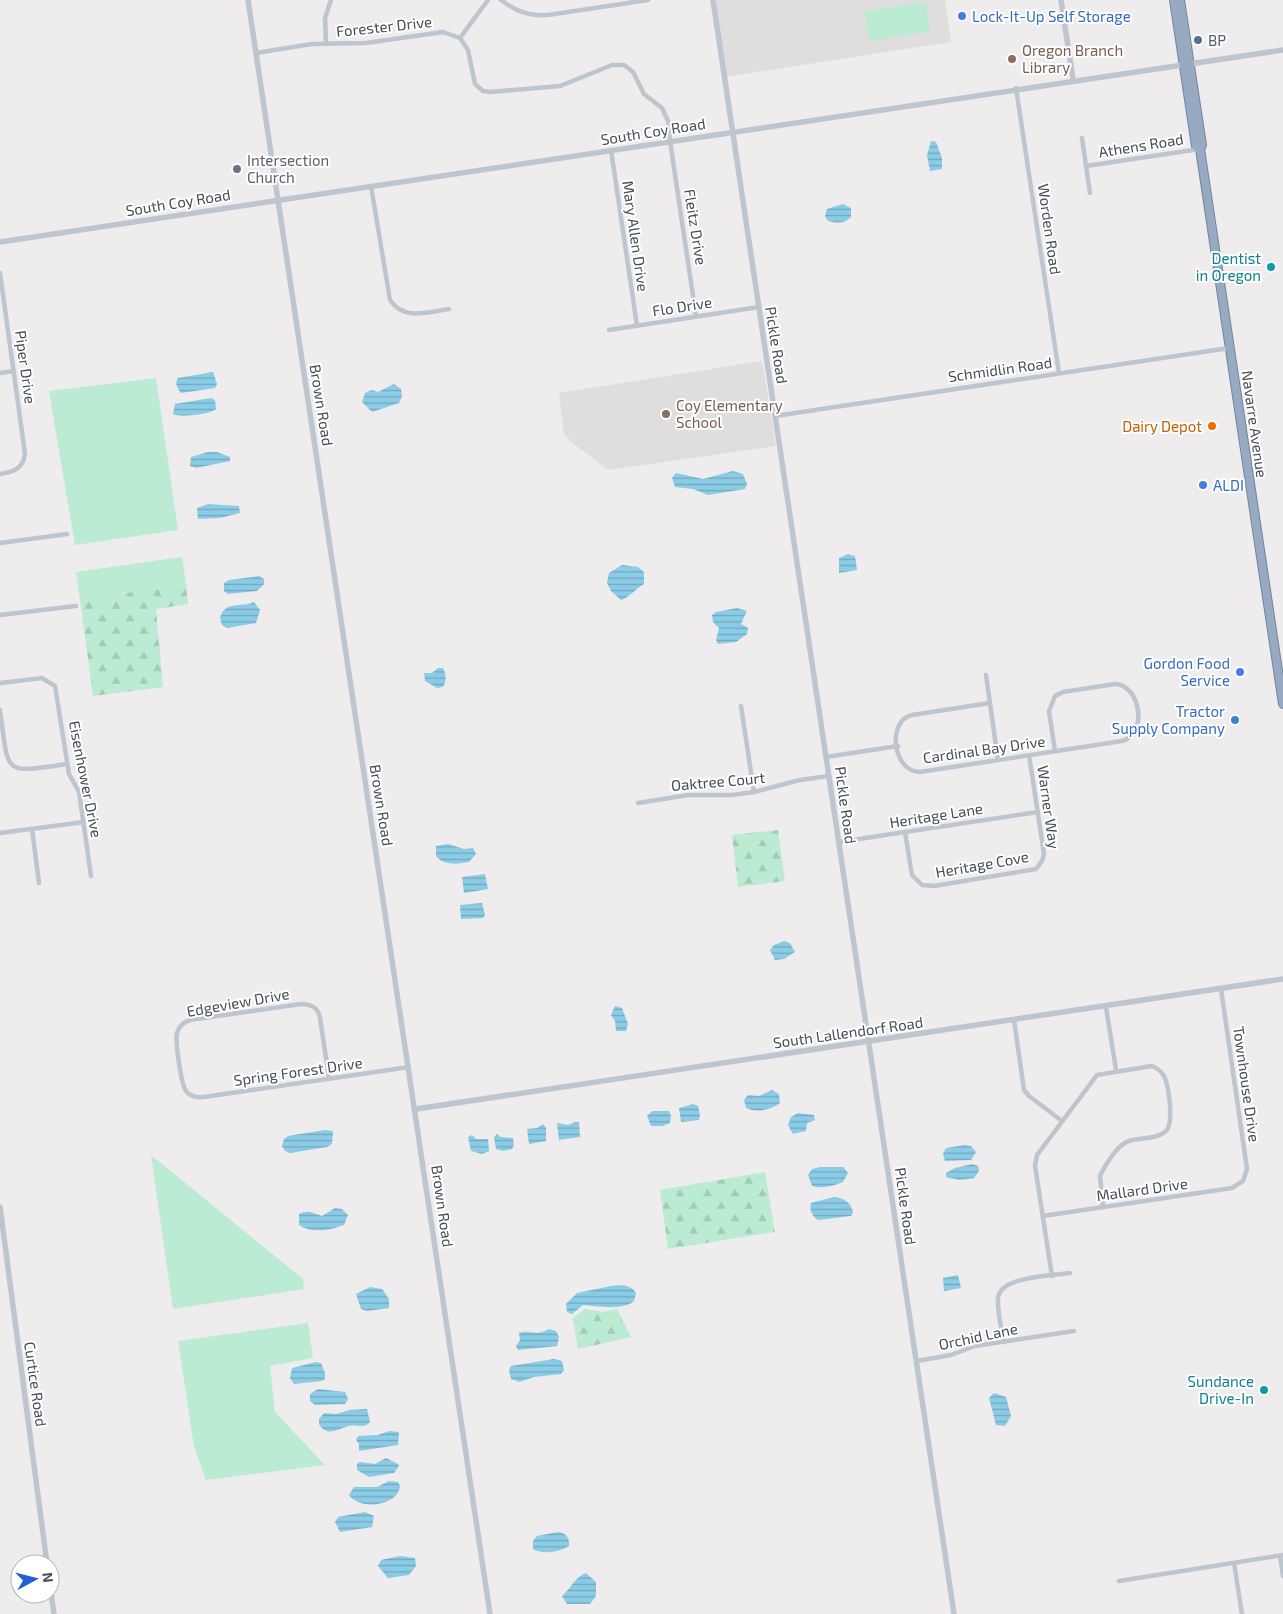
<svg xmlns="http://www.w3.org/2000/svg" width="1283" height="1614" viewBox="0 0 1283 1614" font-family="'Exo 2',sans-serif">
<defs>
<pattern id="forest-firs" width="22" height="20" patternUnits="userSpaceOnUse" patternTransform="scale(1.25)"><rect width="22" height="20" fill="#bbebd2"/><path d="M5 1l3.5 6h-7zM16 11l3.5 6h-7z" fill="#a2cbb6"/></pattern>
<pattern id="water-rules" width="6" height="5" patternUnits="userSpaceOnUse" patternTransform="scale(1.25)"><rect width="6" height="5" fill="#8acbe6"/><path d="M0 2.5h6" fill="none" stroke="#73a7bd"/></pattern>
</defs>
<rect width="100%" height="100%" fill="#eeecec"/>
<g fill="#dfdddd">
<path d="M713 0H945L951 42 724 77Z"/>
<path d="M762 361 776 446 608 470 570 441 564 434 559 393Z"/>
</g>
<g fill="#bbebd2">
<path d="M926 2 930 32 869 41 864 11Z"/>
<path d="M156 378 178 530 75 545 49 391Z"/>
<path d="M182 557 186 584 80 600 76 572Z"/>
<path d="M151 1155 303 1279 304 1289 173 1309Z"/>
<path d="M308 1323 313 1358 270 1366 275 1412 325 1465 206 1480 194 1447 178 1341Z"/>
</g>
<g fill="url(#forest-firs)">
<path d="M186 584 188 604 156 609 163 687 93 696 80 600Z"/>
<path d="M778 830 785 881 738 887 732 835Z"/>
<path d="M765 1172 775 1232 668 1249 660 1190Z"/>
<path d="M585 1309 604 1312 617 1309 631 1337 578 1349 573 1318Z"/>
</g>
<g fill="url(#water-rules)">
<path d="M931 141 936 142 942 158V169L930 171 927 155Z"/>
<path d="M843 204 851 208V217C845 224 835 224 827 220L825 216 827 209Z"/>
<path d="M213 372 217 384 215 388 181 393C178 389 174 383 178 378Z"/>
<path d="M394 384 401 389 402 396 399 403 372 412 362 402 365 393 372 390 378 392Z"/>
<path d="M211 398 215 400 216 409C211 414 180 418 173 414L175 404Z"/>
<path d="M208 452H217L230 457V461L196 468 190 466 191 457Z"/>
<path d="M733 471 743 474 747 484 745 489 708 495 693 489 675 487 672 478 676 473 703 479Z"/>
<path d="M208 504 239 506 240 513 220 518 198 519 197 508Z"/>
<path d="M848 554 855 556 857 570 839 573V558Z"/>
<path d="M622 565 638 567 644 572V584C637 588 627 599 621 600L611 591 607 583 609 573Z"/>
<path d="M259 576 264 579V584L257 591 228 594 224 591V583L229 580Z"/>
<path d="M254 602 260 610 256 623 227 628 222 625 220 618C225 600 242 608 254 602Z"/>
<path d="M737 608 747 611 741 624 748 628 747 634 736 642 718 644 716 640 719 628 713 622 712 615 716 612Z"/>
<path d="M438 668H443C446 674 447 681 443 687L437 688 425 681 424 673H432Z"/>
<path d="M448 844 464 849 473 848 476 854 469 862C458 864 444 866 436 856V846Z"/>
<path d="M485 874 488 889 464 893 462 877Z"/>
<path d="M482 903 485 915 483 918 461 919 460 905Z"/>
<path d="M784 941 790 943 795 952 784 959 775 960 770 950 774 945Z"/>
<path d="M615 1006 622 1008 628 1024 626 1031H616L615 1021 611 1015Z"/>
<path d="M772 1090 779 1094 780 1103C771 1110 757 1113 746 1108L744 1100 748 1095 759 1096Z"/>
<path d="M693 1104 698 1106 700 1115 699 1120 681 1122 679 1108Z"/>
<path d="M652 1111H669L671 1116 670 1123 663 1126H651L647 1116Z"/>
<path d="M798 1113 814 1115 815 1120 807 1123 806 1131 793 1134 788 1125 791 1117Z"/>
<path d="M575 1122H579L580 1137 559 1140 557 1123 568 1125Z"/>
<path d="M543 1124 546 1128V1141L529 1144 527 1129 537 1128Z"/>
<path d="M325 1130 333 1131 332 1144 327 1147 290 1153 285 1151 282 1146 284 1139 288 1136Z"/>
<path d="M497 1134 501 1137 513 1138 514 1145 512 1149 503 1151 496 1149 494 1137Z"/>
<path d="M472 1135 476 1139H488L489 1151 482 1154 471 1151 468 1137Z"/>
<path d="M965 1145 971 1146 976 1152 971 1160 945 1161 943 1154 946 1148Z"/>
<path d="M972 1164 978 1166 979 1171 974 1178 959 1180 946 1177V1173L955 1168Z"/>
<path d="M820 1167H843L848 1173 843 1182C833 1186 822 1189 812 1186L808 1175 812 1169Z"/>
<path d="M834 1197C844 1198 852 1203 853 1213L851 1216 818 1220C812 1216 809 1210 811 1203Z"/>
<path d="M335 1208 342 1209 348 1215 344 1225C330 1230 312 1234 299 1225V1214C308 1209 313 1213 322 1216Z"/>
<path d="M958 1275 961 1288 944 1291 943 1278Z"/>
<path d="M611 1286C620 1285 630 1284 636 1293L634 1301C623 1311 596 1306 583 1305L572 1314 567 1312 566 1304 577 1293Z"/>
<path d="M370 1287 382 1289 389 1299V1308L367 1311 361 1309 356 1294Z"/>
<path d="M549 1329 556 1331 559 1337 557 1346 518 1350 516 1346 520 1340 519 1333C531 1329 535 1337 549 1329Z"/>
<path d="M554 1359 562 1361 564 1370 561 1374 534 1377 519 1382 511 1379 509 1370 511 1366Z"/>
<path d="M316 1362 321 1363 325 1373V1379L322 1381 294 1384 290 1378 292 1368Z"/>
<path d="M318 1389 345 1392 348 1399 345 1404 315 1405 310 1401V1394Z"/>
<path d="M994 1393 1006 1397 1011 1416 1005 1426 996 1425 989 1398Z"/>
<path d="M367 1409 370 1422C363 1430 356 1423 348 1426 337 1430 326 1437 319 1424V1419L324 1413 336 1414 350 1410Z"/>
<path d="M389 1431 399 1432 398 1445 359 1451V1444L356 1440 358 1436 378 1435Z"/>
<path d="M386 1458 398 1464 399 1466 394 1473 369 1477 357 1470V1464L360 1462 375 1464Z"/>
<path d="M389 1481 398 1482 400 1486C398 1506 360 1511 349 1495L354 1487H377Z"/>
<path d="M365 1512 374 1516 372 1527 340 1532 335 1522 338 1517Z"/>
<path d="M558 1532C566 1533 570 1538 569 1546 560 1552 542 1555 533 1549V1541L537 1536Z"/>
<path d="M400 1556 415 1558 416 1566 409 1575 388 1578 378 1566 381 1560Z"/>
<path d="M586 1573 596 1582V1596L590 1604H567L562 1596C570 1589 576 1576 586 1573Z"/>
</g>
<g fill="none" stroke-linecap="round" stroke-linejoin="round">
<defs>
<g id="trunk">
<path d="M1174 0 1196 146 1200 149 1205 182 1283 704"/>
<path d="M1180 0 1202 145 1200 149"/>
</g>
</defs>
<use href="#trunk" stroke="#7185a4" stroke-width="10"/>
<g stroke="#bdc5ce" stroke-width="4.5">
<path d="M501 0C517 12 529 16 548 15L648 0"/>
<path d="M460 38 488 0"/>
<path d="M326 44 325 18 331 0"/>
<path d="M256 53 312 44 366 43 443 32 460 38 468 50 475 84 483 91 490 92 560 86 612 65H624L633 72 644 94 662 108 668 121 670 141"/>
<path d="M1016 88 1059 373"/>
<path d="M1082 138 1090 193"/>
<path d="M670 141 696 316"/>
<path d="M611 150 637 326"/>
<path d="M1086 166 1200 149"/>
<path d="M371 186 390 300C404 321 428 312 449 309"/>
<path d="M0 273 25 454C23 469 13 472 0 474"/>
<path d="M609 330 759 307"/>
<path d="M0 373 14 371"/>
<path d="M775 416 1229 348"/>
<path d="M0 543 67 534"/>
<path d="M0 615 76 606"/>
<path d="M986 675 998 760"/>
<path d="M0 683 42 678 55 686 69 774 79 792 91 876"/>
<path d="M990 703 912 715C886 721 893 772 920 772L1122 741C1148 735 1141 685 1115 684L1063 692 1055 696 1049 711 1055 751"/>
<path d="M741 706 754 792"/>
<path d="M0 710C9 774 1 774 67 764"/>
<path d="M826 757 898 746"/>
<path d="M638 803 688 795H732L754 792 800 780 829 776"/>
<path d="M32 829 39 883"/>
<path d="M905 832 912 875 922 885 934 886 1036 869 1042 861 1044 854 1029 755"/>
<path d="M0 833 84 822"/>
<path d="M839 842 1038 812"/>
<path d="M1106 1007 1116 1070"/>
<path d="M1014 1020 1024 1090 1029 1096 1062 1121"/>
<path d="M329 1078 320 1018C318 1007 311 1004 301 1004L190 1020C184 1022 179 1026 177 1033 175 1041 181 1084 186 1091 191 1097 197 1098 204 1097L409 1067"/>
<path d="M1043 1216 1232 1188 1243 1181 1247 1169 1221 989"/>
<path d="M1052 1276 1035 1166 1037 1155 1097 1075 1152 1066C1157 1068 1161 1071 1164 1076 1169 1086 1174 1123 1166 1131 1157 1140 1140 1137 1129 1141 1118 1144 1105 1165 1100 1176L1103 1207"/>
<path d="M1004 1342C1002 1329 997 1313 998 1299 999 1276 1052 1276 1070 1273"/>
<path d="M917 1361 951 1355 975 1346 1074 1331"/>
<path d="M1280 1556 1283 1576"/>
<path d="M1234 1563 1242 1614"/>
<path d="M1119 1581 1283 1555"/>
</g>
<g stroke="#bdc5ce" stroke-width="5.5">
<path d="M248 0 490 1614"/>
<path d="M713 0 954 1614"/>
<path d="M1061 0 1073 79"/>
<path d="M0 242 1283 50"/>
<path d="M416 1109 1283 979"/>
<path d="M0 1207 47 1564"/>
<path d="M50 1586 54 1614"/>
</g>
<use href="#trunk" stroke="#98aac2" stroke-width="8"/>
</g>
<g fill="#3f7fe0" stroke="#fff" stroke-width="2">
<circle cx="962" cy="16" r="5"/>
<circle cx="1203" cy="485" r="5"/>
<circle cx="1240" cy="672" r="5"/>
<circle cx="1235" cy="720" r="5"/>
</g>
<circle fill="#5c6f8a" stroke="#fff" stroke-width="2" cx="1198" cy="40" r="5"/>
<g fill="#8d6e63" stroke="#fff" stroke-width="2">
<circle cx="1012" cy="59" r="5"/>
<circle cx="666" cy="414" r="5"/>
</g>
<circle fill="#6b7280" stroke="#fff" stroke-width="2" cx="237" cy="169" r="5"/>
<g fill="#0f9aa8" stroke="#fff" stroke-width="2">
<circle cx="1271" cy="267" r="5"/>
<circle cx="1264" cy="1390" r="5"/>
</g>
<circle fill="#e8710a" stroke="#fff" stroke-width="2" cx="1212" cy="426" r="5"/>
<g text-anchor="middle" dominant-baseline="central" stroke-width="4" stroke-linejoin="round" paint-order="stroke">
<g font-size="15" fill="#366cbe" stroke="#fff" text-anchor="start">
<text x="972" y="16">Lock-It-Up Self Storage</text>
<text x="1213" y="485">ALDI</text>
<text x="1230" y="663" text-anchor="end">Gordon Food<tspan x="1230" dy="17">Service</tspan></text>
<text x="1225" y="711" text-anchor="end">Tractor<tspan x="1225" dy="17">Supply Company</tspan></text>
</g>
<g font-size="15" fill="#454d58" stroke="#fff">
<text transform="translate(384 26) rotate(-6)">Forester Drive</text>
<text transform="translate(653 131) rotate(-9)">South Coy Road</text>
<text transform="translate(1141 145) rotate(-9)">Athens Road</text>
<text transform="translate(178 202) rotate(-9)">South Coy Road</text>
<text transform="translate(696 227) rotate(81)">Fleitz Drive</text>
<text transform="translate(1050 229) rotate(82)">Worden Road</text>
<text transform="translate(636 236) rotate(82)">Mary Allen Drive</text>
<text transform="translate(682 306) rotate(-9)">Flo Drive</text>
<text transform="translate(777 345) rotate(81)">Pickle Road</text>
<text transform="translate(26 367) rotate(82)">Piper Drive</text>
<text transform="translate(1000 369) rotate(-8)">Schmidlin Road</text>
<text transform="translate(322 405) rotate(81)">Brown Road</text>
<text transform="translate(1255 424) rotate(82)">Navarre Avenue</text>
<text transform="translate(984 749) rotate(-8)">Cardinal Bay Drive</text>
<text transform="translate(86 779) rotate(79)">Eisenhower Drive</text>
<text transform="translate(718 781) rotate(-5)">Oaktree Court</text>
<text transform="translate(382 805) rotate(81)">Brown Road</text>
<text transform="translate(846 805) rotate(82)">Pickle Road</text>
<text transform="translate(1049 807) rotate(82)">Warner Way</text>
<text transform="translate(936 815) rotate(-9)">Heritage Lane</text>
<text transform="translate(982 864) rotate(-10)">Heritage Cove</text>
<text transform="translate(238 1002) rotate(-10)">Edgeview Drive</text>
<text transform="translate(848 1032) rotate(-8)">South Lallendorf Road</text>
<text transform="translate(298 1071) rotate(-8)">Spring Forest Drive</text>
<text transform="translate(1247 1084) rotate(82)">Townhouse Drive</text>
<text transform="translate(1142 1189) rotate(-8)">Mallard Drive</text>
<text transform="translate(443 1206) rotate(82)">Brown Road</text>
<text transform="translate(906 1206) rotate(82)">Pickle Road</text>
<text transform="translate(978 1336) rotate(-12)">Orchid Lane</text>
<text transform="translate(36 1384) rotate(82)">Curtice Road</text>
</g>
<g font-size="15" fill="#4e5e75" stroke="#fff" text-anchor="start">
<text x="1208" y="40">BP</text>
</g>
<g font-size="15" fill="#785e54" stroke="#fff" text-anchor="start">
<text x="1022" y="50">Oregon Branch<tspan x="1022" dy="17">Library</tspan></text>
<text x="676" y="405">Coy Elementary<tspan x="676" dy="17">School</tspan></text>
</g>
<g font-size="15" fill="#5b616d" stroke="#fff" text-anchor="start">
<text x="247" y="160">Intersection<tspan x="247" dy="17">Church</tspan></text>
</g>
<g font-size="15" fill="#0d838f" stroke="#fff" text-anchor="end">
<text x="1261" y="258">Dentist<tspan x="1261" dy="17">in Oregon</tspan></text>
<text x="1254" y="1381">Sundance<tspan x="1254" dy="17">Drive-In</tspan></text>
</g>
<g font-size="15" fill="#c56008" stroke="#fff" text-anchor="end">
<text x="1202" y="426">Dairy Depot</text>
</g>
</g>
<g transform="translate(35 1579) rotate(83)"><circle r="24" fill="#ffffff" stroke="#b5b8bc"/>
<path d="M0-4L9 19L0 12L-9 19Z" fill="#2260d1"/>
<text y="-8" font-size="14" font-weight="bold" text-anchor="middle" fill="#454d58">N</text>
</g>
</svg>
